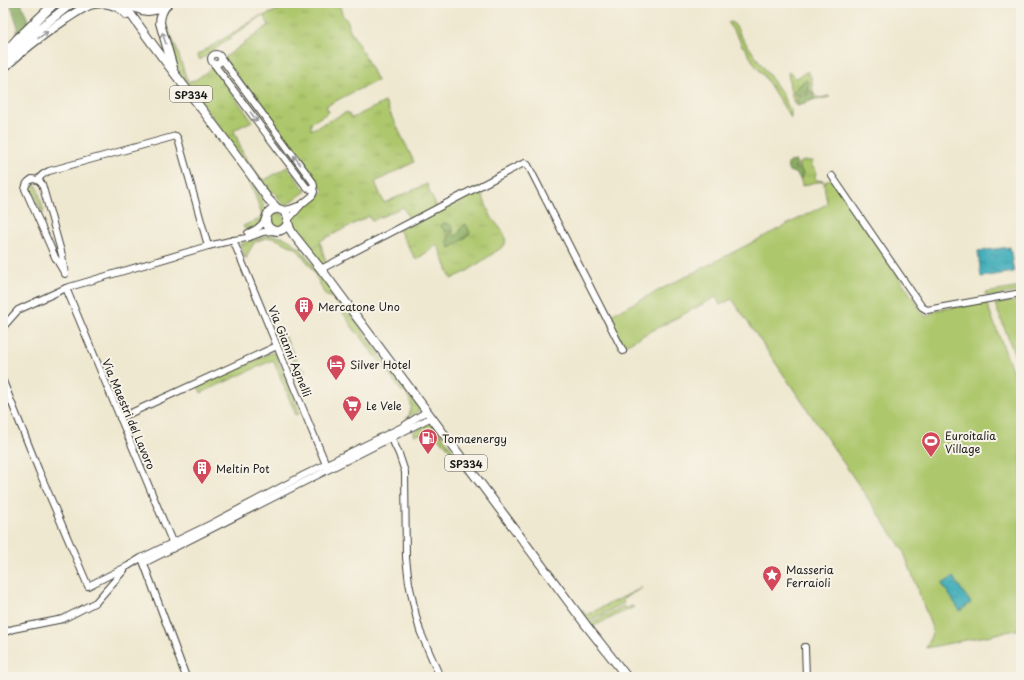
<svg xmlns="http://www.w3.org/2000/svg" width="1024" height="680" viewBox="0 0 1024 680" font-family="'Playpen Sans',sans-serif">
<defs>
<pattern id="grass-tufts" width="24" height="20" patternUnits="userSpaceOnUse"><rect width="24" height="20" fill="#adc76c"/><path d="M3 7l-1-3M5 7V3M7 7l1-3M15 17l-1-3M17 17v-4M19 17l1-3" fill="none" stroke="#94aa5d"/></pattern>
<pattern id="forest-crowns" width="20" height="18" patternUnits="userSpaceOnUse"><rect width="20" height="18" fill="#8aac60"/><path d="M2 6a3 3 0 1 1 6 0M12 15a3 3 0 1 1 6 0" fill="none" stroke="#708b4e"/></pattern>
<pattern id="garden-dots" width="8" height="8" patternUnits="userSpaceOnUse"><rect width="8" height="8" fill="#adc76c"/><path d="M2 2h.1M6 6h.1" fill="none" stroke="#94aa5d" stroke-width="1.8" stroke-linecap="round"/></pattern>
<pattern id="water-ripples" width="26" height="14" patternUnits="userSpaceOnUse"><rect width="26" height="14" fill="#3aaab7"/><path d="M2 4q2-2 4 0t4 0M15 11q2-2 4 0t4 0" fill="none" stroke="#308a94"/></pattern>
</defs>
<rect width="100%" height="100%" fill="#f7f3e8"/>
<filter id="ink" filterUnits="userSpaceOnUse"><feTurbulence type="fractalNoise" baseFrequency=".025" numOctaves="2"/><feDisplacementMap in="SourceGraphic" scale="8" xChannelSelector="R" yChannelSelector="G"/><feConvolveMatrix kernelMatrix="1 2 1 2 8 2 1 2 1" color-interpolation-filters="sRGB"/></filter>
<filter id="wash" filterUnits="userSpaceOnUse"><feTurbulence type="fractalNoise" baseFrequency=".012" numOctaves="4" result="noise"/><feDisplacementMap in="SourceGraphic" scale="16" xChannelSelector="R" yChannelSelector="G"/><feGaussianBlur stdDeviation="0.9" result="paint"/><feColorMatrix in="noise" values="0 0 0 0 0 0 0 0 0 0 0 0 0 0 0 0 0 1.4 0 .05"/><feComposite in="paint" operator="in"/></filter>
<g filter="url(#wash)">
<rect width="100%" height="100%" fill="#efe8d0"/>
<g fill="url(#grass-tufts)" stroke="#647244">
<path d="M296 3H338L339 4 343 16 348 22 349 28 365 56 377 81 353 92 326 106 329 112 311 123V130L347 112 352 118 385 102C394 122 405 142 414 162L375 182 384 203 427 184 430 193 437 207 410 220 403 207 372 221 369 216 320 241 324 256 327 263 322 266 290 225 291 218 296 213 324 191 224 58 269 25 263 16Z"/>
<path d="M262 15 200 60 197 55Z"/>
<path d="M163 19 176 47 187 80 189 82 197 79 213 67 252 121 234 130 243 154 263 181 287 167 306 191 288 204 285 205C279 203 278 194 272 191L268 193 180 74 161 21Z"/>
<path d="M731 22 735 25 743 39 782 93 785 101 791 110V118L764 76 755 65 746 50 742 46 738 37 729 25 728 23Z"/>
<path d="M790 72 795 77 797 78 806 72H808C810 75 812 78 812 82 813 93 813 101 828 96L830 97 820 99H815L798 106 794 104 790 88 788 73Z"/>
<path d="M805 161H813C810 166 813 167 816 171L815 178 817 180 824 181 812 183 802 186V184L800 179H801L802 176V174H803L799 168 798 164 800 162Z"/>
<path d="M249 180H250C260 195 269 206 261 224L246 231 243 226 261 218 262 214Z"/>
<path d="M33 184 37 186 44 212 42 213 31 188V185Z"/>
<path d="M479 188C484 198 487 209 492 218 498 227 510 235 504 246L466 272 451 279 439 248 438 246 434 247 416 260 399 230Z"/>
<circle cx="277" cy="220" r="8"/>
<path d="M271 235C282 236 290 239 297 247L298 246 304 253 420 407 418 411 406 419C414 408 412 401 404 391L402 392 359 334 355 331 334 299 325 295 312 268 297 249 274 238H267L257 241 254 243 248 253 246 259 240 244 265 236Z"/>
<path d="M1021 287V291L989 297 985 294V293Z"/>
<path d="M283 337H285L300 367 306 370 300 378Z"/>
<path d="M271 353H275L300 413 296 415 273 360 201 393 198 386Z"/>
</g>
<g fill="url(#forest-crowns)" stroke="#53643e">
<path d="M3 3H21L29 23 16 34 18 27 10 3 3 5Z"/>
<path d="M807 80 809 83 808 86V89L812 92 815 99 800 105 796 103V101L799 97V95H803L808 94V91L806 90 795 96 793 91 802 84 803 81Z"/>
<path d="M796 161 797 167H794L795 169 800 168 801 171 803 172V173L802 175V176L801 179H800L797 174 789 171C787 169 787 165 789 162Z"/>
<path d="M444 223 449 224 453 227V233L455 236 459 234 461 228 466 224 470 233 459 243 450 248 446 241 449 239 447 236 452 232 450 230 446 233 441 226V225Z"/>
</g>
<g fill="#adc76c" stroke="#647244">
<path d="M831 178 926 317 937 310 986 302 1021 393V629L926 648 933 631 903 550 732 299 720 305 716 297 625 345 624 343H621L607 317 827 204 824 183Z"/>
<path d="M1021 300V371L995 304Z"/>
</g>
<g fill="url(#garden-dots)" stroke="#647244">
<path d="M432 422 472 476H470L467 474C459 463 448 444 436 437 429 433 421 434 414 435V431Z"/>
<path d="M642 588 624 598 623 599 624 603 590 620 587 621 581 612 582 609 586 615Z"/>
<path d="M624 606 626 609 631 606 634 607 592 627 590 625V623L591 622Z"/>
</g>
<g fill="url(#water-ripples)" stroke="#2b636a">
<path d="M1010 247 1014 272 981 277 978 251Z"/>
<path d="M953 577 971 603 960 611 942 584Z"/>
</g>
</g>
<g filter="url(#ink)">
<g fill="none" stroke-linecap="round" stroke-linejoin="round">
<defs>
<g id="minor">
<circle cx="216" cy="59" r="5"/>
<path d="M214 64 307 188 310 189 313 188 314 186 313 182 221 58"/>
<path d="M832 176 922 307 927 310 1021 293"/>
<path d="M32 179C36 179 39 180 42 184L62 255 65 274 55 257 25 189C26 184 27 182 32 179Z"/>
<path d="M38 180C41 175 44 173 49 171L176 136 178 139 208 246"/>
<path d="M283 210 290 209 298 206"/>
<path d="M289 219 302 204 312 196 314 192 313 188"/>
<path d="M248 233C257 230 262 226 266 218"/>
<path d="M233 240 277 346 327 467"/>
<path d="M321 269 520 165 525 163 528 165 529 167 623 351"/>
<path d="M66 288 173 544"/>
<path d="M3 327 18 310 66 288 208 246 234 240 247 238 263 232 273 231"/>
<path d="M3 381 39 471 88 586 128 566 141 558 211 524 304 475 402 427 427 411"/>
<path d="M120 418 277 346"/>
<path d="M390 435 399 454 405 472 406 558 409 583 416 616 420 631 440 677"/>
<path d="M143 561 186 677"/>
<path d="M144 563 432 417"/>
<path d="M3 633 13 629 63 619 96 602 124 570"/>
<path d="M805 647 806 677"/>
</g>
<g id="major">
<path d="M123 3C169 70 222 132 268 199L277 208"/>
<path d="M126 3C142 12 149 14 166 6"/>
<path d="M168 3C163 9 160 15 160 23L173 68"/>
<path d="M3 55 17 39 55 3"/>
<path d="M5 61 22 42 72 3"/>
<path d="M3 69C22 50 44 34 66 19 74 14 82 8 90 5 103 1 118 4 127 15"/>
<circle cx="277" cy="220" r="11"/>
<path d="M288 222 290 229 293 234 321 269 586 625 627 677"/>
</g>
</defs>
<use href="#minor" stroke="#3c3b37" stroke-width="8"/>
<use href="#major" stroke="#3c3b37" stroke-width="10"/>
<use href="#minor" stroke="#fff" stroke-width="6"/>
<use href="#major" stroke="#fff" stroke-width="8"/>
</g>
<defs><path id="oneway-shaft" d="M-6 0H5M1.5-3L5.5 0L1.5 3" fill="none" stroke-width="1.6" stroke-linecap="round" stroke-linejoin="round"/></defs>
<g stroke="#999">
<use href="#oneway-shaft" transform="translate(43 35) rotate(-35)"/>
<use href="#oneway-shaft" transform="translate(164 38) rotate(-108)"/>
<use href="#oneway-shaft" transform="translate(254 117) rotate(53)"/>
<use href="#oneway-shaft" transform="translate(297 160) rotate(-126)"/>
</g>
</g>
<defs>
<symbol id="building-pin" viewBox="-11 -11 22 30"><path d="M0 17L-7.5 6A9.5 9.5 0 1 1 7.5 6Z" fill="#d1495b" stroke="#f7f3e8"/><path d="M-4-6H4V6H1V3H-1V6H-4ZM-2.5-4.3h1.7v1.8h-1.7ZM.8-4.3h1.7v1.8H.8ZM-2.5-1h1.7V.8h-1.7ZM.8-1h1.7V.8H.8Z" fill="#fff"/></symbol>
<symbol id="hotel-pin" viewBox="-11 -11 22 30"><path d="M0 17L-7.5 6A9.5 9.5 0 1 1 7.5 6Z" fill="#d1495b" stroke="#f7f3e8"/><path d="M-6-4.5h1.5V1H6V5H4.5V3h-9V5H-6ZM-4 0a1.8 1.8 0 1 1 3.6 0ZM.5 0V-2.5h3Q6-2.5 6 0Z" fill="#fff"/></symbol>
<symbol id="supermarket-pin" viewBox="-11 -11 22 30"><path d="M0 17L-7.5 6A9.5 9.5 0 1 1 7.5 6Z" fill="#d1495b" stroke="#f7f3e8"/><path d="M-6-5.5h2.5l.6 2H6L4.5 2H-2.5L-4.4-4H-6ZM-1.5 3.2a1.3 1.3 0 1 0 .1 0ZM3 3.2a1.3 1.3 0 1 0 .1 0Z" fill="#fff"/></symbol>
<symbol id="fuel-pin" viewBox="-11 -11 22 30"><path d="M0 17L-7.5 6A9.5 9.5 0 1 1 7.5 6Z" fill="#d1495b" stroke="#f7f3e8"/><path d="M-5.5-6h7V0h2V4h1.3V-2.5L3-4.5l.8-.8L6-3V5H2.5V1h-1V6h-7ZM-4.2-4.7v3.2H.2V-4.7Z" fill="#fff"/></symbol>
<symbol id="stadium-pin" viewBox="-11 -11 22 30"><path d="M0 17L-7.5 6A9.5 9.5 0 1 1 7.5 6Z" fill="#d1495b" stroke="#f7f3e8"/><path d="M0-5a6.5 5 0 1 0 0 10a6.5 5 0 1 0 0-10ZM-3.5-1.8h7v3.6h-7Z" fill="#fff"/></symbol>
<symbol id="sight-pin" viewBox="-11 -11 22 30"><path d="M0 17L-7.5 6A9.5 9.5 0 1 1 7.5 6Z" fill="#d1495b" stroke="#f7f3e8"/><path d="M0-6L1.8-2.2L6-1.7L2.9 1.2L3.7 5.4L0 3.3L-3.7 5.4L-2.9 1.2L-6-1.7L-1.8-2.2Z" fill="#fff"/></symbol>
</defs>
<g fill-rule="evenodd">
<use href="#building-pin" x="293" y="295" width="22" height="30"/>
<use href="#hotel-pin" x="325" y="353" width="22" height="30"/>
<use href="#supermarket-pin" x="341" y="394" width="22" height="30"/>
<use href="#fuel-pin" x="417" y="427" width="22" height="30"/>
<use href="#stadium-pin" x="920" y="430" width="22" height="30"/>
<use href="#building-pin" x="191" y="457" width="22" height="30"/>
<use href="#sight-pin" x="761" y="564" width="22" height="30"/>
</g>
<g text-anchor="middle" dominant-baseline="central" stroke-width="4" stroke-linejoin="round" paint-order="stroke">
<g fill="#f7f3e8" stroke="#5e5c59" stroke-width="1">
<rect x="170" y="86" width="42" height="16" rx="3"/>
<rect x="445" y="455" width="42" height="16" rx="3"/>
</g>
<g font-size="10" font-weight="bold" fill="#1c1c1c">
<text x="191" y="94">SP334</text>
<text x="466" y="463">SP334</text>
</g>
<g font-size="11" fill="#1c1c1c" stroke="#f7f3e8" text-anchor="start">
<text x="318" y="306">Mercatone Uno</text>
<text x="350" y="364">Silver Hotel</text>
<text x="366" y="405">Le Vele</text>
<text x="945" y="435">Euroitalia<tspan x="945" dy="13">Village</tspan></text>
<text x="442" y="438">Tomaenergy</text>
<text x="216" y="468">Meltin Pot</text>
<text x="786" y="569">Masseria<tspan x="786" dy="13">Ferraioli</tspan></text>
</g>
<g font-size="11" fill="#1c1c1c" stroke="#f7f3e8">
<text transform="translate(290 351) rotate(68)">Via Gianni Agnelli</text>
<text transform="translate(129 414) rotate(67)">Via Maestri del Lavoro</text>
</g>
</g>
<rect width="1024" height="680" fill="none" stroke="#f7f3e8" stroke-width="16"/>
</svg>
